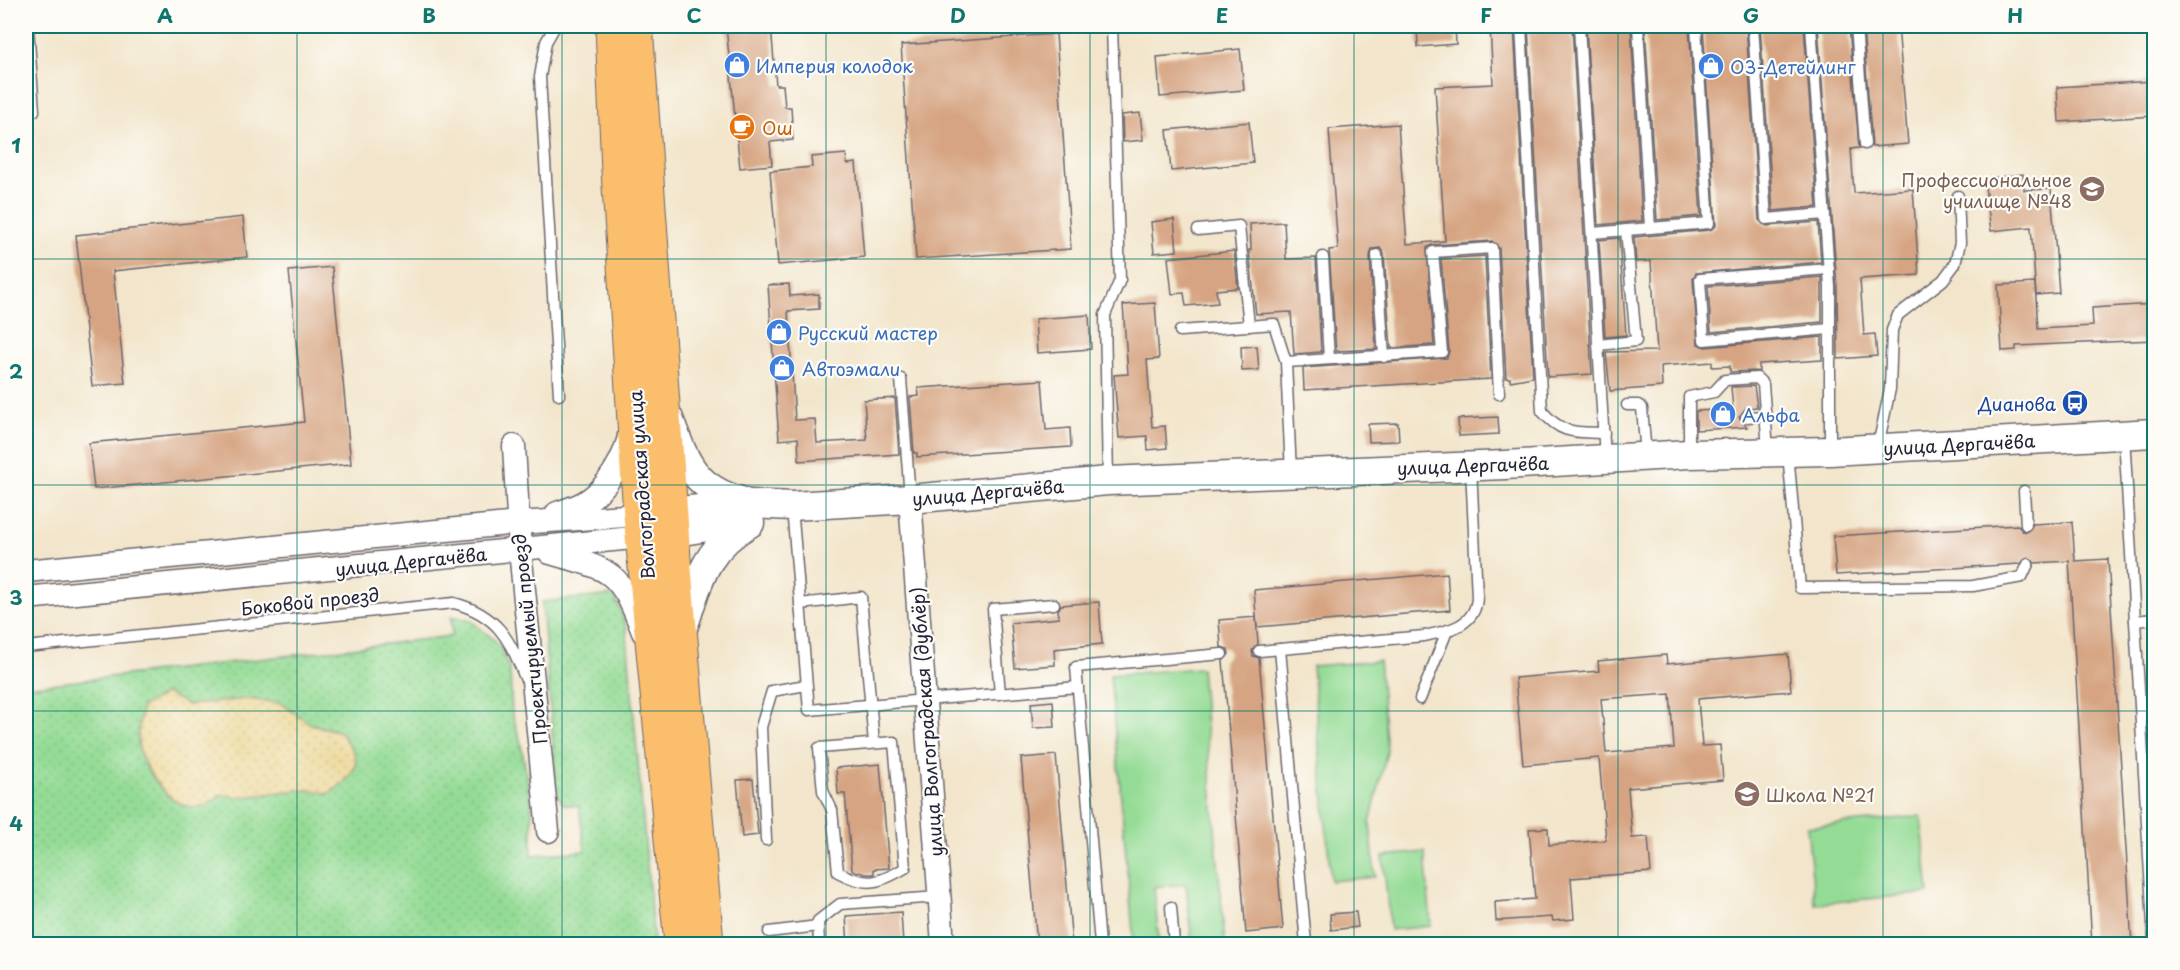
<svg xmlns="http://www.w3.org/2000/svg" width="2180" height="970" viewBox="0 0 2180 970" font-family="'Playpen Sans',sans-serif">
<defs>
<pattern id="grass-dots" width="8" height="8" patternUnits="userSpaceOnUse" patternTransform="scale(1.5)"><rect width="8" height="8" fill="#94db95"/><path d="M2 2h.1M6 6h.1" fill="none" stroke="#7fbc81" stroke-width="1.8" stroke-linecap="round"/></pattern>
<pattern id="sand-dots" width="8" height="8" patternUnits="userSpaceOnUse" patternTransform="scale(1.5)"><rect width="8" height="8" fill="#eeda9e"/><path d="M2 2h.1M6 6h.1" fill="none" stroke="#ccbb89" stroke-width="1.8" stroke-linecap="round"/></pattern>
</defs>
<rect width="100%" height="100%" fill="#fdfcf7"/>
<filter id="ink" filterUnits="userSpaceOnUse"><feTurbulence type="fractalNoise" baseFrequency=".0167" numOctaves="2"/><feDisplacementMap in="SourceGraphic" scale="12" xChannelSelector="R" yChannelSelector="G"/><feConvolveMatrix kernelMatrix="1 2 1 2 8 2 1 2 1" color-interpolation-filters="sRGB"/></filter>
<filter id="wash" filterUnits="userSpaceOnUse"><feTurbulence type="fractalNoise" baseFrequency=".008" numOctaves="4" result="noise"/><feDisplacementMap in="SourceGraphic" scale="24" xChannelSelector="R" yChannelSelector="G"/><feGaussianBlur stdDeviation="1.35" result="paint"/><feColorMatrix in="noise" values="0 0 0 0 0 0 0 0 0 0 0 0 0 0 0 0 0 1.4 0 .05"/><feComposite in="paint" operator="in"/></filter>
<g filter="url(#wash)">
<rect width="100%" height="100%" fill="#f2e5cb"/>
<path fill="url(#grass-dots)" stroke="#5b7e68" stroke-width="1.5" d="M614 595 626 625 654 944H26V687L452 636 451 616 470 620 499 644 510 671 512 714 520 739 532 808V855L585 851 579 806 563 804 557 794 542 602Z"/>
<path fill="url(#sand-dots)" stroke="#887e6c" stroke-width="1.5" d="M166 693 188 705 247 699 280 703 311 724 341 732C345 740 350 746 354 753 362 770 341 786 328 794 299 784 268 797 238 797 233 797 228 795 224 795 216 796 211 804 204 806 181 812 163 793 152 776 134 749 136 738 142 707Z"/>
<g fill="#94db95" stroke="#5b7e68" stroke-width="1.5">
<path d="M1379 661 1387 751 1370 823 1375 877 1331 881 1312 666Z"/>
<path d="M1201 668 1225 944H1192L1186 884 1154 887 1159 944H1134L1110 675Z"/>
<path d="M1921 816 1929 893 1815 904 1807 827Z"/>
<path d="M1425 852 1431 926 1390 930 1383 856Z"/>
</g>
<g id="blocks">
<g fill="#d6a482" fill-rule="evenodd">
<path d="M726 26H771L776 85H783L785 107H791L793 140 770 142 772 165 740 168Z"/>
<path d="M1417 26H1455L1456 44 1418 47Z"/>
<path d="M1490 26H1514L1533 377 1510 381V378H1506L1499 248 1492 241 1432 245 1427 248 1434 345 1391 348 1384 254 1380 248 1372 249 1370 256 1376 349 1336 351 1329 250 1338 249 1329 129 1398 124 1407 244 1445 241 1435 87 1493 84Z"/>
<path d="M1528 26H1572L1592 374 1548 377Z"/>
<path d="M1586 26H1631L1642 221 1598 225Z"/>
<path d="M1645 26H1689L1701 216 1657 220Z"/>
<path d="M1703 26H1746L1759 220 1767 226 1818 222 1821 262 1696 273 1693 279 1698 344 1705 347 1822 337V360L1759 364V371L1730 372V366L1712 367V362L1661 366 1662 387 1610 391 1606 352 1657 351 1651 261 1636 262 1634 237 1710 230 1716 226Z"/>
<path d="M1760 26H1804L1817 207 1773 211Z"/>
<path d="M1818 26H1849L1859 148 1851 149 1854 193 1913 189 1919 275 1860 279 1864 335 1875 334 1877 356 1838 359 1837 286Z"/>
<path d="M1863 26H1898L1908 144 1872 147Z"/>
<path d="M1056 34 1071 249 916 259 901 45Z"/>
<path d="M1240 49 1244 90 1160 97 1157 57Z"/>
<path d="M2154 81V116L2059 122 2057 87Z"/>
<path d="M1140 113 1143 140 1123 142 1122 115Z"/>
<path d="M1249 122 1253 163 1171 171 1167 130Z"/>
<path d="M846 154 847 164 856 163 864 257 778 265 770 171 812 167 811 157Z"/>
<path d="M2023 174 2024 190 2051 189 2059 293 2036 295 2031 227 1991 231 1984 179Z"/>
<path d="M243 217 247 257 113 271 125 383 92 386 76 235Z"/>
<path d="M1174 219 1177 251 1154 253 1151 222Z"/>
<path d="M1284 222 1286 259 1316 258 1321 352 1294 354 1291 312 1256 314 1249 250H1251L1250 224Z"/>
<path d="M1619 238 1626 335 1605 337 1599 240Z"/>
<path d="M1234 251 1238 288 1216 290 1218 303 1186 306 1184 293 1172 294 1168 258Z"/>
<path d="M1485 256 1491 379 1304 390 1303 368 1447 358 1449 351 1441 259Z"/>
<path d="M332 267 351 464 94 489 89 443 304 422 289 271Z"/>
<path d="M1822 277V322L1711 332 1708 286Z"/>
<path d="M2035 283 2038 329 2093 326 2092 308 2153 304 2154 340 2016 346V350L2002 351 1998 285Z"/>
<path d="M789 284 790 296 819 294V309L788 311 795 420 815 419 817 443 867 440 864 400 895 398 899 454 799 461 798 438 779 440 768 285Z"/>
<path d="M1155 303 1159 359 1147 360 1152 427 1165 426 1167 448 1148 450 1147 436 1119 438 1114 375 1128 374 1123 305Z"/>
<path d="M1089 315 1091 349 1037 353 1035 319Z"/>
<path d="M1257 346 1259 370 1242 371 1241 347Z"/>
<path d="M1042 380 1046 430 1070 428 1071 447 917 457V453H914L910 397 919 396 918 388Z"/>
<path d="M1754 386 1757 407 1746 408 1739 417 1747 427 1696 430V411L1733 409 1731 387Z"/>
<path d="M1498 417 1499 434 1459 436 1458 419Z"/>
<path d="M1398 423 1399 441 1369 442 1368 424Z"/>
<path d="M2072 522 2075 561 2108 559 2132 945H2092L2069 561 2035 563 2028 557 2020 564 1836 575 1833 536 2018 525 2022 531 2027 532 2033 524Z"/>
<path d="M1447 573 1450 610 1257 627 1254 590Z"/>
<path d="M1099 602 1102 644 1054 649 1055 665 1015 668 1011 623 1059 618 1058 610 1061 605Z"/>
<path d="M1256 617 1258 644 1252 651 1253 656 1259 658 1283 929 1246 933 1223 661 1229 654 1228 649 1221 647 1219 620Z"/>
<path d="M1788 654 1791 691 1698 699 1702 746 1720 745 1723 780 1628 788 1632 838 1648 837 1651 872 1571 878 1574 919 1553 921 1552 917 1496 921 1495 902 1535 899 1529 829 1548 828 1549 845 1606 840 1599 758 1523 765 1515 678 1599 671 1598 661 1666 655 1667 664ZM1670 694 1674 748 1606 753 1601 699Z"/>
<path d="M1053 701 1055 727 1033 728 1031 703Z"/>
<path d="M1056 755 1072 945H1037L1021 758Z"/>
<path d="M880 764 889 868 874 869V874H865L852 870 845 794H838L836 768Z"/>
<path d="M753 779 758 835 742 837 737 780Z"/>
<path d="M901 912 903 945H848L846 916Z"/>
<path d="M1356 912 1358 927 1331 930 1330 914Z"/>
</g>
</g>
</g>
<g filter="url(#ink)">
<use href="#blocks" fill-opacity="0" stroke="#6b666d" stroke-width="1.5"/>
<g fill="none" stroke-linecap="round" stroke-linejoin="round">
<defs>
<g id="service">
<path d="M28 26 34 111"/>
<path d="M555 26 546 42 540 77 559 395"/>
<path d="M1521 26 1542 411C1562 435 1575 432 1604 433"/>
<path d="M1579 26 1605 459"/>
<path d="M1638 26 1650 228"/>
<path d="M1753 26 1766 219 1825 214"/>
<path d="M1811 26 1830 287V451"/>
<path d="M1856 26 1865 144"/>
<path d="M1198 230 1239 226 1249 326"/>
<path d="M1592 233 1709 223 1696 26"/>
<path d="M1377 255 1384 357"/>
<path d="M1323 257 1329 359"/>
<path d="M1829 269 1700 279 1704 340 1830 329"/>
<path d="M1180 331 1274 324 1286 362 1291 474"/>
<path d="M1598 345 1636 341 1626 230"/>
<path d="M1286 362 1442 352 1433 252 1492 248 1499 394"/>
<path d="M901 379 910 498"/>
<path d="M1627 405H1638L1642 408 1646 455"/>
<path d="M1746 417 1766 416"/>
<path d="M2124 436 2154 942"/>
<path d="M1878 446 1890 389 1892 330 1898 315 1943 280 1955 264 1960 243 1958 196"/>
<path d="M1689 453V397L1714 392 1725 380 1757 378 1763 384 1768 450"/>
<path d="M1788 453 1800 588 1973 586 2022 577 2028 564"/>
<path d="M1108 481 1105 315 1120 280 1112 26"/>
<path d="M2024 491 2026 525"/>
<path d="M792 507 809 710 1078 687"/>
<path d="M800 604 861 597 874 743"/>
<path d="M2135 621 2154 619"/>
<path d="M26 647 454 603C496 614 510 638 525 678"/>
<path d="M1280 649 1306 944"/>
<path d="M1259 651 1424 636C1448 631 1476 626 1477 597L1471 467"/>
<path d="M1000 694 993 609 1054 604"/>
<path d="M1420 699 1447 631"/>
<path d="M894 742 905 868C878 884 866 887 838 872L832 810 823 791 819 748Z"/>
<path d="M766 840 761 727 772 691 806 685"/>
<path d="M1171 907 1174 944"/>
<path d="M769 932 818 926"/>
<path d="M819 944 818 921 840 904 939 897"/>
<path d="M1100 944 1076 667 1222 654"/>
</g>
<g id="minor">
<path d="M514 446 520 550 548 831"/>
<path d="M910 499 943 944"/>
<path d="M557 513C566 510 575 507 583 503 607 491 627 455 630 430"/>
<path d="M550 553C613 570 619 570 643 632"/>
<path d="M26 571 518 523 640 515"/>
<path d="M26 598 643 537"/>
</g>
<g id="tertiary">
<path d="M669 419C685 461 694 489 741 501"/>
<path d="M648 514 752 504 792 506 910 499 1108 481 1505 465 1689 454 1830 451 2154 433"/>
<path d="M651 536 745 521"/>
<path d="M682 631C698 584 703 549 750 523"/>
</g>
<g id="primary">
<path d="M612 26 618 171 640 515 681 944"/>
<path d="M636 26 674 558 707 944"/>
</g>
</defs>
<use href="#service" stroke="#6b666d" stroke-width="13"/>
<use href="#minor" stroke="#6b666d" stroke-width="25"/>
<use href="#tertiary" stroke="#6b666d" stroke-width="31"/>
<use href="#primary" stroke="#6b666d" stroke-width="35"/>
<use href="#service" stroke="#fff" stroke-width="10"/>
<use href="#minor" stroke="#fff" stroke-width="22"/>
<use href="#tertiary" stroke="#fff" stroke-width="28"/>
<use href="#primary" stroke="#fabe6d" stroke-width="33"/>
</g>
</g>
<path fill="none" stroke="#0f766e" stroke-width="1.5" stroke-opacity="0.55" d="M297 26V944M562 26V944M826 26V944M1090 26V944M1354 26V944M1618 26V944M1883 26V944M26 259H2154M26 485H2154M26 711H2154"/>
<defs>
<symbol id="shop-disc" viewBox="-11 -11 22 22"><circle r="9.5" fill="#3f7fe0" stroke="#fdfcf7"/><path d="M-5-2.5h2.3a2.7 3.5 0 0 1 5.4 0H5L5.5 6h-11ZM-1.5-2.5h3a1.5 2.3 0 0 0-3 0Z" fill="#fff"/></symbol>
<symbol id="cafe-disc" viewBox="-11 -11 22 22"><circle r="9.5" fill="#e8710a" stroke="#fdfcf7"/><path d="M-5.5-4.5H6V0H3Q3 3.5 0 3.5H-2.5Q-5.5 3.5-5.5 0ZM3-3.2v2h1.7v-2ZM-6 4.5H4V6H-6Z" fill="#fff"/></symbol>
<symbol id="university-disc" viewBox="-11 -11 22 22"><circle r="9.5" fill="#8d6e63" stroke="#fdfcf7"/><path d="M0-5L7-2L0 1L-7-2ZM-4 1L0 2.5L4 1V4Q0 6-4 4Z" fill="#fff"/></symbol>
<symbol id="bus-disc" viewBox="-11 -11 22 22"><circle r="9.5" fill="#1a4fb4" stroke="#fdfcf7"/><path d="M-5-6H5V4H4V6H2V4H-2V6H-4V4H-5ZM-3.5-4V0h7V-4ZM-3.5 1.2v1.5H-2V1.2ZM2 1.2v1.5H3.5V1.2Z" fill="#fff"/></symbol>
<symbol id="school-disc" viewBox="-11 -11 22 22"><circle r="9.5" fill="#8d6e63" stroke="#fdfcf7"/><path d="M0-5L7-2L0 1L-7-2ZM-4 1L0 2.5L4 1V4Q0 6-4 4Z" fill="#fff"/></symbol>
</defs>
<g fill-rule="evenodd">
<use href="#shop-disc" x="722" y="50" width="30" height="30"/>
<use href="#shop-disc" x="1696" y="51" width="30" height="30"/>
<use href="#cafe-disc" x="727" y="112" width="30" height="30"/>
<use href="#university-disc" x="2077" y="174" width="30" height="30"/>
<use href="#shop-disc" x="764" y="317" width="30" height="30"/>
<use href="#shop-disc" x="767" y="353" width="30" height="30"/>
<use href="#bus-disc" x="2060" y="388" width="30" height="30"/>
<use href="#shop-disc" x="1708" y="399" width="30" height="30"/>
<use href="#school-disc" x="1732" y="779" width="30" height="30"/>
</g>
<g text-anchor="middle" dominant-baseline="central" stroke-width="4.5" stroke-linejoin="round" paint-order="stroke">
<g font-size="18" fill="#366cbe" stroke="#fdfcf7" text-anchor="start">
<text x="756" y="65">Империя колодок</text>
<text x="1730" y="66">О3-Детейлинг</text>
<text x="798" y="332">Русский мастер</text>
<text x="802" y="368">Автоэмали</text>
<text x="1742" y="414">Альфа</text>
</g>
<g font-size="18" fill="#c56008" stroke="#fdfcf7" text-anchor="start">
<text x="762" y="127">Ош</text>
</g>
<g font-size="18" fill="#785e54" stroke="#fdfcf7" text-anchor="end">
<text x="2072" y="179">Профессиональное<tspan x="2072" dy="21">училище №48</tspan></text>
<text x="1766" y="794" text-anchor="start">Школа №21</text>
</g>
<g font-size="18" fill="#164399" stroke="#fdfcf7" text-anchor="end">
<text x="2056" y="403">Дианова</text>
</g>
<g font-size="18" fill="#22223b" stroke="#fdfcf7">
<text transform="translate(1959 444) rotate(-3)">улица Дергачёва</text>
<text transform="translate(1473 465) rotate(-2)">улица Дергачёва</text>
<text transform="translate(641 485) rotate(-94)">Волгоградская улица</text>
<text transform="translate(988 492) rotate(-5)">улица Дергачёва</text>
<text transform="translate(411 561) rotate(-6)">улица Дергачёва</text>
<text transform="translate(310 601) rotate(-6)">Боковой проезд</text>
<text transform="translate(529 639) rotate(-96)">Проектируемый проезд</text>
<text transform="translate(926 722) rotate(-94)">улица Волгоградская (дублёр)</text>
</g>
</g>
<rect width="2180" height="970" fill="none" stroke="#fdfcf7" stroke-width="66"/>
<rect x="33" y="33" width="2114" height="904" fill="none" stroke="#0f766e" stroke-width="2"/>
<g font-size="20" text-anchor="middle" font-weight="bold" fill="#0f766e">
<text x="165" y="23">A</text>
<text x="429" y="23">B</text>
<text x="694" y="23">C</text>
<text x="958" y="23">D</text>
<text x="1222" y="23">E</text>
<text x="1486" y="23">F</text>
<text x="1751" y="23">G</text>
<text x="2015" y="23">H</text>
<text x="16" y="153">1</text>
<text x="16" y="379">2</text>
<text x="16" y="605">3</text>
<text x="16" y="831">4</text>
</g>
</svg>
